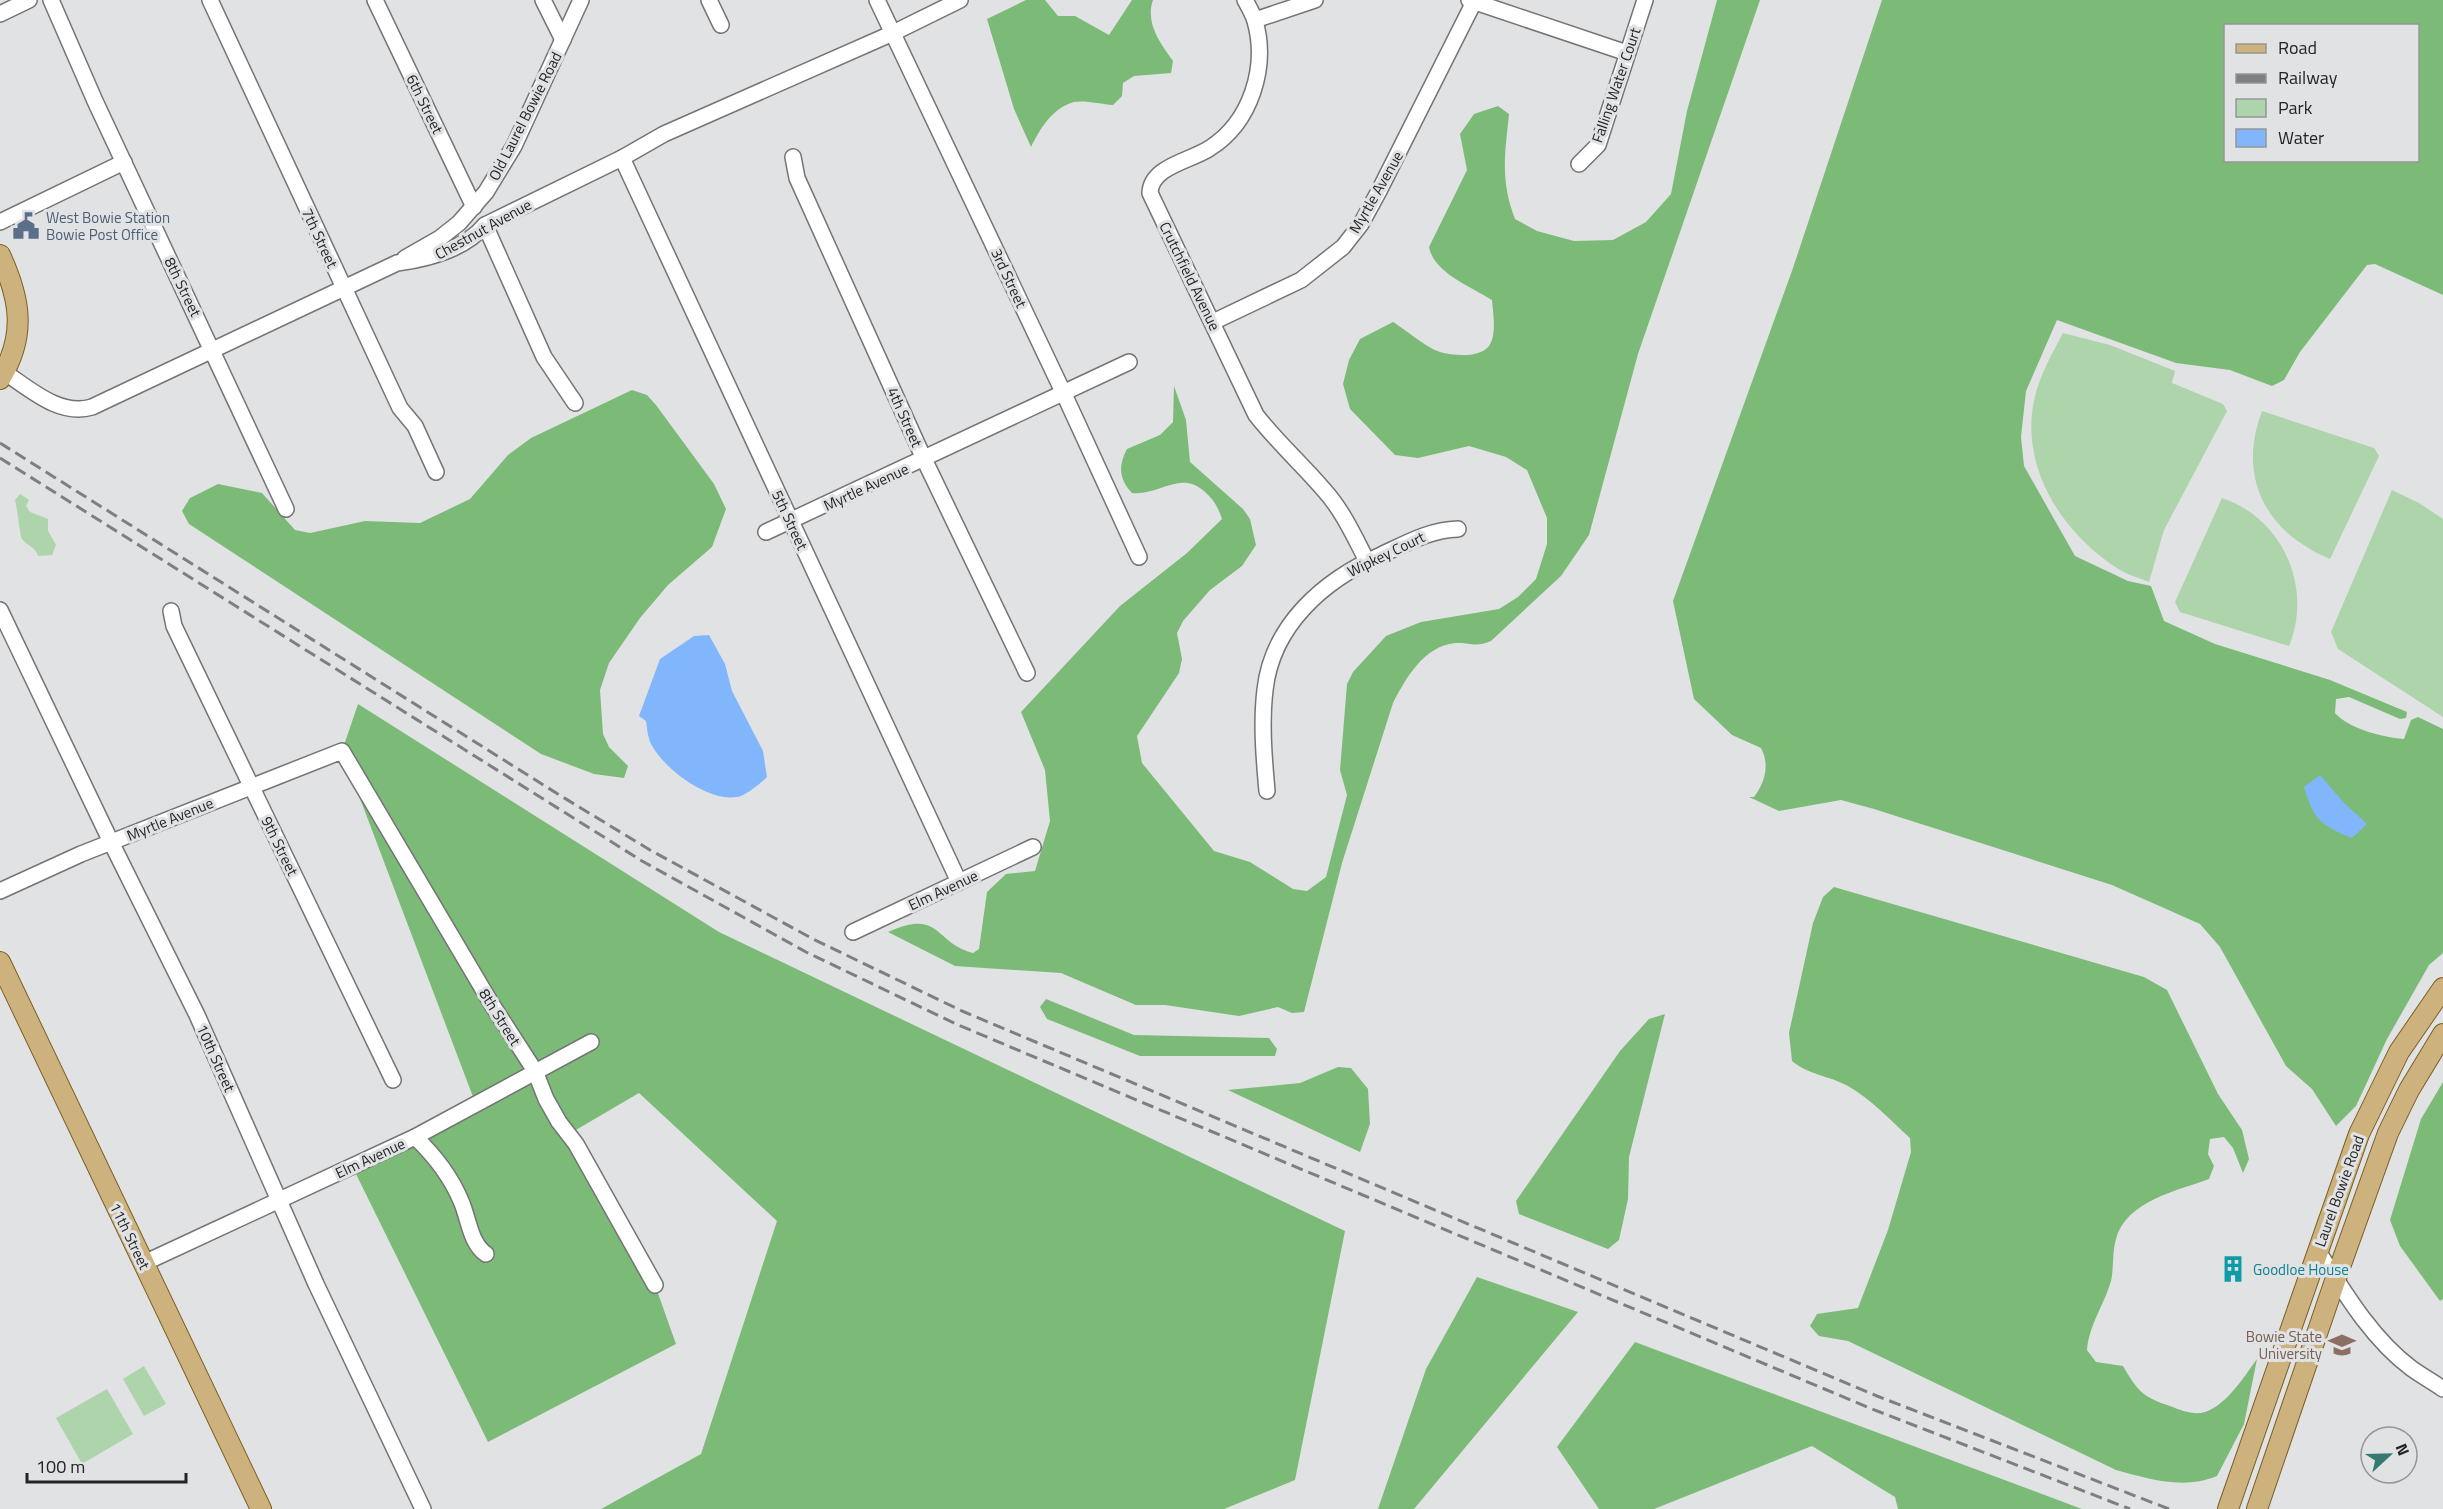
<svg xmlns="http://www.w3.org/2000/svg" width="2443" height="1509" viewBox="0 0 2443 1509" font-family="'Titillium Web',sans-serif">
<rect width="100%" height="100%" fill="#e1e2e4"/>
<g fill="#aed4ab">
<path d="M2063 333 2110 345 2175 371 2172 383 2223 404 2227 411 2164 530 2149 582C2140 578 2128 575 2120 570 2062 534 2018 466 2035 396 2041 373 2052 354 2063 333Z"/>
<path d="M2262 411 2374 448 2379 456 2330 559C2265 532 2237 477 2262 411Z"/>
<path d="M2392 490 2419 503 2443 519V717L2338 649 2331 632Z"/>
<path d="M20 494 29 500 26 506 30 512 48 519V531L56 545 52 555 38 556C35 546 27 546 22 539 20 536 17 506 15 500Z"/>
<path d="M2222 498C2283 518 2313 588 2289 646L2180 612 2175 602Z"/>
<path d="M144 1366 166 1404 144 1416 123 1379Z"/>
<path d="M107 1389 133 1434 82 1464 56 1418Z"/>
</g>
<g fill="#7cbb77" fill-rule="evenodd">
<path d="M1026 0H1045L1058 16H1075L1109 35 1132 0H1153C1145 23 1160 43 1173 61L1171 73 1134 76 1123 83 1122 96 1113 105C1101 104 1085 100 1074 102 1052 108 1040 129 1031 147L1014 109 987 19Z"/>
<path d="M1717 0H1760L1638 354 1589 535 1561 576 1491 641C1474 648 1471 642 1455 643 1424 646 1406 678 1393 703L1342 863 1304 1012 1292 1013 1278 1007 1239 1016 1165 1005H1136L1061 973 955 966 888 932C941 908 934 943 973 953L979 949 987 892 1006 874 1035 871 1050 821 1045 770 1021 712 1120 606 1187 553 1222 519C1218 507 1214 500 1204 491 1180 470 1159 496 1132 493 1119 479 1118 466 1127 449L1160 435 1173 422 1174 386 1186 420 1190 462 1243 509 1250 519 1256 545 1242 566 1210 590 1183 621 1177 633 1182 659 1179 673 1137 736 1142 763 1214 851 1250 862 1293 889 1307 891 1326 877 1347 795 1340 770 1347 684 1353 672 1386 636 1421 622 1499 609 1518 597 1536 579 1547 544V518L1527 470 1506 457 1469 446 1418 458 1395 455 1350 409 1343 384 1349 360 1360 339 1393 322C1406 330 1427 348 1440 352 1454 356 1480 358 1489 346 1497 334 1493 313 1492 300 1470 286 1434 273 1429 247L1467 170 1460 134 1474 114 1498 106 1509 114C1505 154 1500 180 1515 219L1537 231 1574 241 1613 240 1646 222 1671 194 1687 111Z"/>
<path d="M1882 0H2443V295L2375 264 2367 265 2300 352 2284 380 2272 386 2230 370 2176 363 2057 320 2026 391 2021 437 2024 466 2075 556 2128 581 2151 586 2164 621 2215 644 2330 680 2407 712 2406 718 2400 719 2349 697 2336 699 2335 713C2350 729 2381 737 2404 739L2411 720 2418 717 2443 729V953L2429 965 2387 1039 2356 1106 2336 1126 2312 1089 2286 1066 2220 947 2200 924 2112 885 1874 809 1841 800 1779 811 1749 797H1754C1765 782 1770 765 1761 748L1732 735 1694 699 1673 601 1793 268ZM2226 26H2418V160H2226Z"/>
<path d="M632 390 647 395 656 405 714 484 726 509 712 547 668 585 640 618 609 663 600 690 603 734 609 747 628 766 624 778 594 774 541 754 189 524 182 511 190 498 218 484 262 493 295 530 310 533 365 521 420 523 470 499 508 455 531 438Z"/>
<path d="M358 704 719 932 1345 1231 1295 1480 1224 1509H601L701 1454 777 1221 639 1093 569 1134 655 1285 676 1344 488 1442 356 1174 478 1110 342 751Z"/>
<path d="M1834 887 2144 977 2167 990 2218 1094 2242 1130 2249 1159 2243 1173 2233 1148 2224 1137 2210 1139 2208 1154 2214 1166 2209 1179C2177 1191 2126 1201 2116 1239 2112 1253 2114 1268 2111 1281 2104 1305 2089 1325 2087 1350L2096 1362 2123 1366C2137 1390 2142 1397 2170 1406 2180 1410 2190 1414 2201 1413 2224 1409 2244 1377 2257 1359L2244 1424 2217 1476C2183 1490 2149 1479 2116 1470L1848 1341 1819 1336 1810 1326 1817 1314 1858 1308 1888 1230 1911 1152 1910 1138C1890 1120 1872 1100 1848 1086 1830 1076 1809 1075 1792 1061L1789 1033 1813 923 1823 897Z"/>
<path d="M1046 999 1134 1035 1269 1038 1277 1049 1275 1056H1140L1047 1019 1040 1007Z"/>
<path d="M1665 1014 1629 1157 1628 1199 1619 1240 1608 1249 1519 1214 1516 1201 1620 1051 1649 1019Z"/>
<path d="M1338 1067 1351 1068 1368 1089 1370 1124 1360 1152 1228 1090 1300 1083Z"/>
<path d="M2443 1082V1299L2440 1301 2400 1246 2390 1220 2421 1119Z"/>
<path d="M1477 1277 1578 1312 1414 1509H1378L1426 1369Z"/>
<path d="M1635 1342 2082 1509H1898L1895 1497 1812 1446 1654 1509H1599L1557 1447Z"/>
</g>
<g fill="#81b6fc">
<path d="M709 635 725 664 732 691 763 751 767 777C761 783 749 793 741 796 711 805 664 769 651 744 648 738 647 728 646 721L639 716 660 659 694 636Z"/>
<path d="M2320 775 2344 803 2367 824 2352 838C2320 825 2314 820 2304 787Z"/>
</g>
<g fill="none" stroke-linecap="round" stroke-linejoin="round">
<defs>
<g id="minor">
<path d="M51 0 95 101 286 509"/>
<path d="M210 0 400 408 415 426 436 472"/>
<path d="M375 0 474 207"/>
<path d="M543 0 563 40"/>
<path d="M709 0 721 25"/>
<path d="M877 0 1064 394 1139 557"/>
<path d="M1245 0C1249 7 1253 14 1255 21 1268 67 1251 122 1210 148 1191 161 1151 166 1150 193L1256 415C1277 442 1302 464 1324 490 1343 511 1354 536 1367 561"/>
<path d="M1469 0 1627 53"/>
<path d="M0 14 29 0"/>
<path d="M1255 20 1315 0"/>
<path d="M793 157 797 178 924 459 1027 673"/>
<path d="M622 158 959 882"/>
<path d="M1579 164 1598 145 1645 0"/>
<path d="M0 222 124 162"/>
<path d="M485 225 544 357 575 403"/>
<path d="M405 258 440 238 459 223 486 192 514 146 581 0"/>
<path d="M1213 322 1301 280 1343 247 1361 224 1379 191 1475 0"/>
<path d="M4 372C30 389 60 417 92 407L397 263C428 259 464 250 485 225L622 158 664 134 893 33 960 0"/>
<path d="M766 532 1129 362"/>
<path d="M0 610 111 842 197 1015 316 1284 423 1509"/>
<path d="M171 611 174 626 393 1080"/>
<path d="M1267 791C1264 758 1261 723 1265 690 1272 625 1324 580 1381 555 1407 543 1429 530 1458 529"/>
<path d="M0 891 81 854 342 751 491 1003 535 1071 546 1099 559 1122 576 1144 655 1285"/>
<path d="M853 932 1033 847"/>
<path d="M415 1137C434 1155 451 1177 461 1201 469 1219 470 1243 486 1254"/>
<path d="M2318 1251C2344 1292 2372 1339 2411 1368 2422 1376 2433 1382 2443 1389"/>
<path d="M144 1263 415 1137 591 1042"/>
</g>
<g id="major">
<path d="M0 255C20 298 27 335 0 379"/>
<path d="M0 962 261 1509"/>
<path d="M2228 1509 2359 1134 2399 1052 2443 988"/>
<path d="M2257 1509 2336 1278 2388 1133 2409 1090 2443 1034"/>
</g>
</defs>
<use href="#minor" stroke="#747476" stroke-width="18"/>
<use href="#major" stroke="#7b5f26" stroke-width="22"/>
<use href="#minor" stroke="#fff" stroke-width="15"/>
<use href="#major" stroke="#cdb27d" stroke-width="20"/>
<g stroke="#7e7f81" stroke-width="3" stroke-dasharray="12 6" stroke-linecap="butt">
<path d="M0 443 561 796 650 850 813 939 962 1011 1877 1396 2169 1509"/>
<path d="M0 458 642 861 806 952 956 1024 1070 1072 1872 1409 2130 1509"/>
</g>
</g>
<defs>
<symbol id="civic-bare" viewBox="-9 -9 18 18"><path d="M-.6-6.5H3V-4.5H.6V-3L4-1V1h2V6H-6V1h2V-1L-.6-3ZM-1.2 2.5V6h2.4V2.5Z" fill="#5c6f8a" stroke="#e1e2e4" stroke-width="2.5" paint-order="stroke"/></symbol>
<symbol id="building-bare" viewBox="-9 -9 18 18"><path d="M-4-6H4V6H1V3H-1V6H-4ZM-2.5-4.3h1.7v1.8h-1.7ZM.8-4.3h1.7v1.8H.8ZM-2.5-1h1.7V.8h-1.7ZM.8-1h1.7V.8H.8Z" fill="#0f9aa8" stroke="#e1e2e4" stroke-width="2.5" paint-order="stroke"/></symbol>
<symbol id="university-bare" viewBox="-9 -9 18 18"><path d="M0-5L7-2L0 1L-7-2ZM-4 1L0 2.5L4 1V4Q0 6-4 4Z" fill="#8d6e63" stroke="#e1e2e4" stroke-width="2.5" paint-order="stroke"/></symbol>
</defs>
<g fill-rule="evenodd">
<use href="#civic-bare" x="7" y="207" width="38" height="38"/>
<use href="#building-bare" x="2214" y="1250" width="38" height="38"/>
<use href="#university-bare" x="2323" y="1326" width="38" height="38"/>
</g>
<g text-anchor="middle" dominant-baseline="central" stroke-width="6" stroke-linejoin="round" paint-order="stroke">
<g font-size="15" fill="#232425" stroke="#e1e2e4">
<text transform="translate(1616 85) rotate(-71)">Falling Water Court</text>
<text transform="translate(425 104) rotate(64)">6th Street</text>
<text transform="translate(525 116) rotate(-63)">Old Laurel Bowie Road</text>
<text transform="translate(1376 192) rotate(-60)">Myrtle Avenue</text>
<text transform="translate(483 229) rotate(-29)">Chestnut Avenue</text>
<text transform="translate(320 238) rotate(65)">7th Street</text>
<text transform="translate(1190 276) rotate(64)">Crutchfield Avenue</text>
<text transform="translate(1009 278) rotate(65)">3rd Street</text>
<text transform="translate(183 287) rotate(64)">8th Street</text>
<text transform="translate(905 417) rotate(66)">4th Street</text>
<text transform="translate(866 487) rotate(-25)">Myrtle Avenue</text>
<text transform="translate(790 520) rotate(65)">5th Street</text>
<text transform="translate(1386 554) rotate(-26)">Wipkey Court</text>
<text transform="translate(170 819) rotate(-22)">Myrtle Avenue</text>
<text transform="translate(280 846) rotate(64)">9th Street</text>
<text transform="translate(943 890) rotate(-25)">Elm Avenue</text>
<text transform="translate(500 1017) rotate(58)">8th Street</text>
<text transform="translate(216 1058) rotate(66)">10th Street</text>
<text transform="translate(370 1158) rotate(-25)">Elm Avenue</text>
<text transform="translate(2339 1191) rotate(-70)">Laurel Bowie Road</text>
<text transform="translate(130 1236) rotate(64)">11th Street</text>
</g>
<g font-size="15" fill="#4e5e75" stroke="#e1e2e4" text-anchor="start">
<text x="46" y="217">West Bowie Station<tspan x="46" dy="17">Bowie Post Office</tspan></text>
</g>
<g font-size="15" fill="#0d838f" stroke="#e1e2e4" text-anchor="start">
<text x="2253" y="1269">Goodloe House</text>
</g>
<g font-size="15" fill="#785e54" stroke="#e1e2e4" text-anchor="end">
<text x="2322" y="1336">Bowie State<tspan x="2322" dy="17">University</tspan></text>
</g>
</g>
<rect x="2224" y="24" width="195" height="138" fill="#e1e2e4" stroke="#959698" stroke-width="1.5"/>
<rect x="2236" y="44" width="30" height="9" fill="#cdb27d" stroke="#959698" stroke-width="1.5"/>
<text x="2278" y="54" font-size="18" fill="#232425">Road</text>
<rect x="2236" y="74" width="30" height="9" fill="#7e7f81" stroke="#959698" stroke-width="1.5"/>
<text x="2278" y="84" font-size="18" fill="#232425">Railway</text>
<rect x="2236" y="99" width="30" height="18" fill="#aed4ab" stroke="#959698" stroke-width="1.5"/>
<text x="2278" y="114" font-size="18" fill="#232425">Park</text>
<rect x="2236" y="129" width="30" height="18" fill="#81b6fc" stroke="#959698" stroke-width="1.5"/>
<text x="2278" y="144" font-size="18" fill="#232425">Water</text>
<g transform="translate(2389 1455) rotate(68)"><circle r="28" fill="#e1e2e4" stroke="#959698" stroke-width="1.5"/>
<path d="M0-4.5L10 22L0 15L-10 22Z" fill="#347a71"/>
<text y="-9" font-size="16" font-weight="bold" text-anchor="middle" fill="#232425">N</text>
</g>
<path d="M27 1473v9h159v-9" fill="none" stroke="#232425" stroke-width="3"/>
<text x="36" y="1473" font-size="18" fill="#232425" stroke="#e1e2e4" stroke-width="4.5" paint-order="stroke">100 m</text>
</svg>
